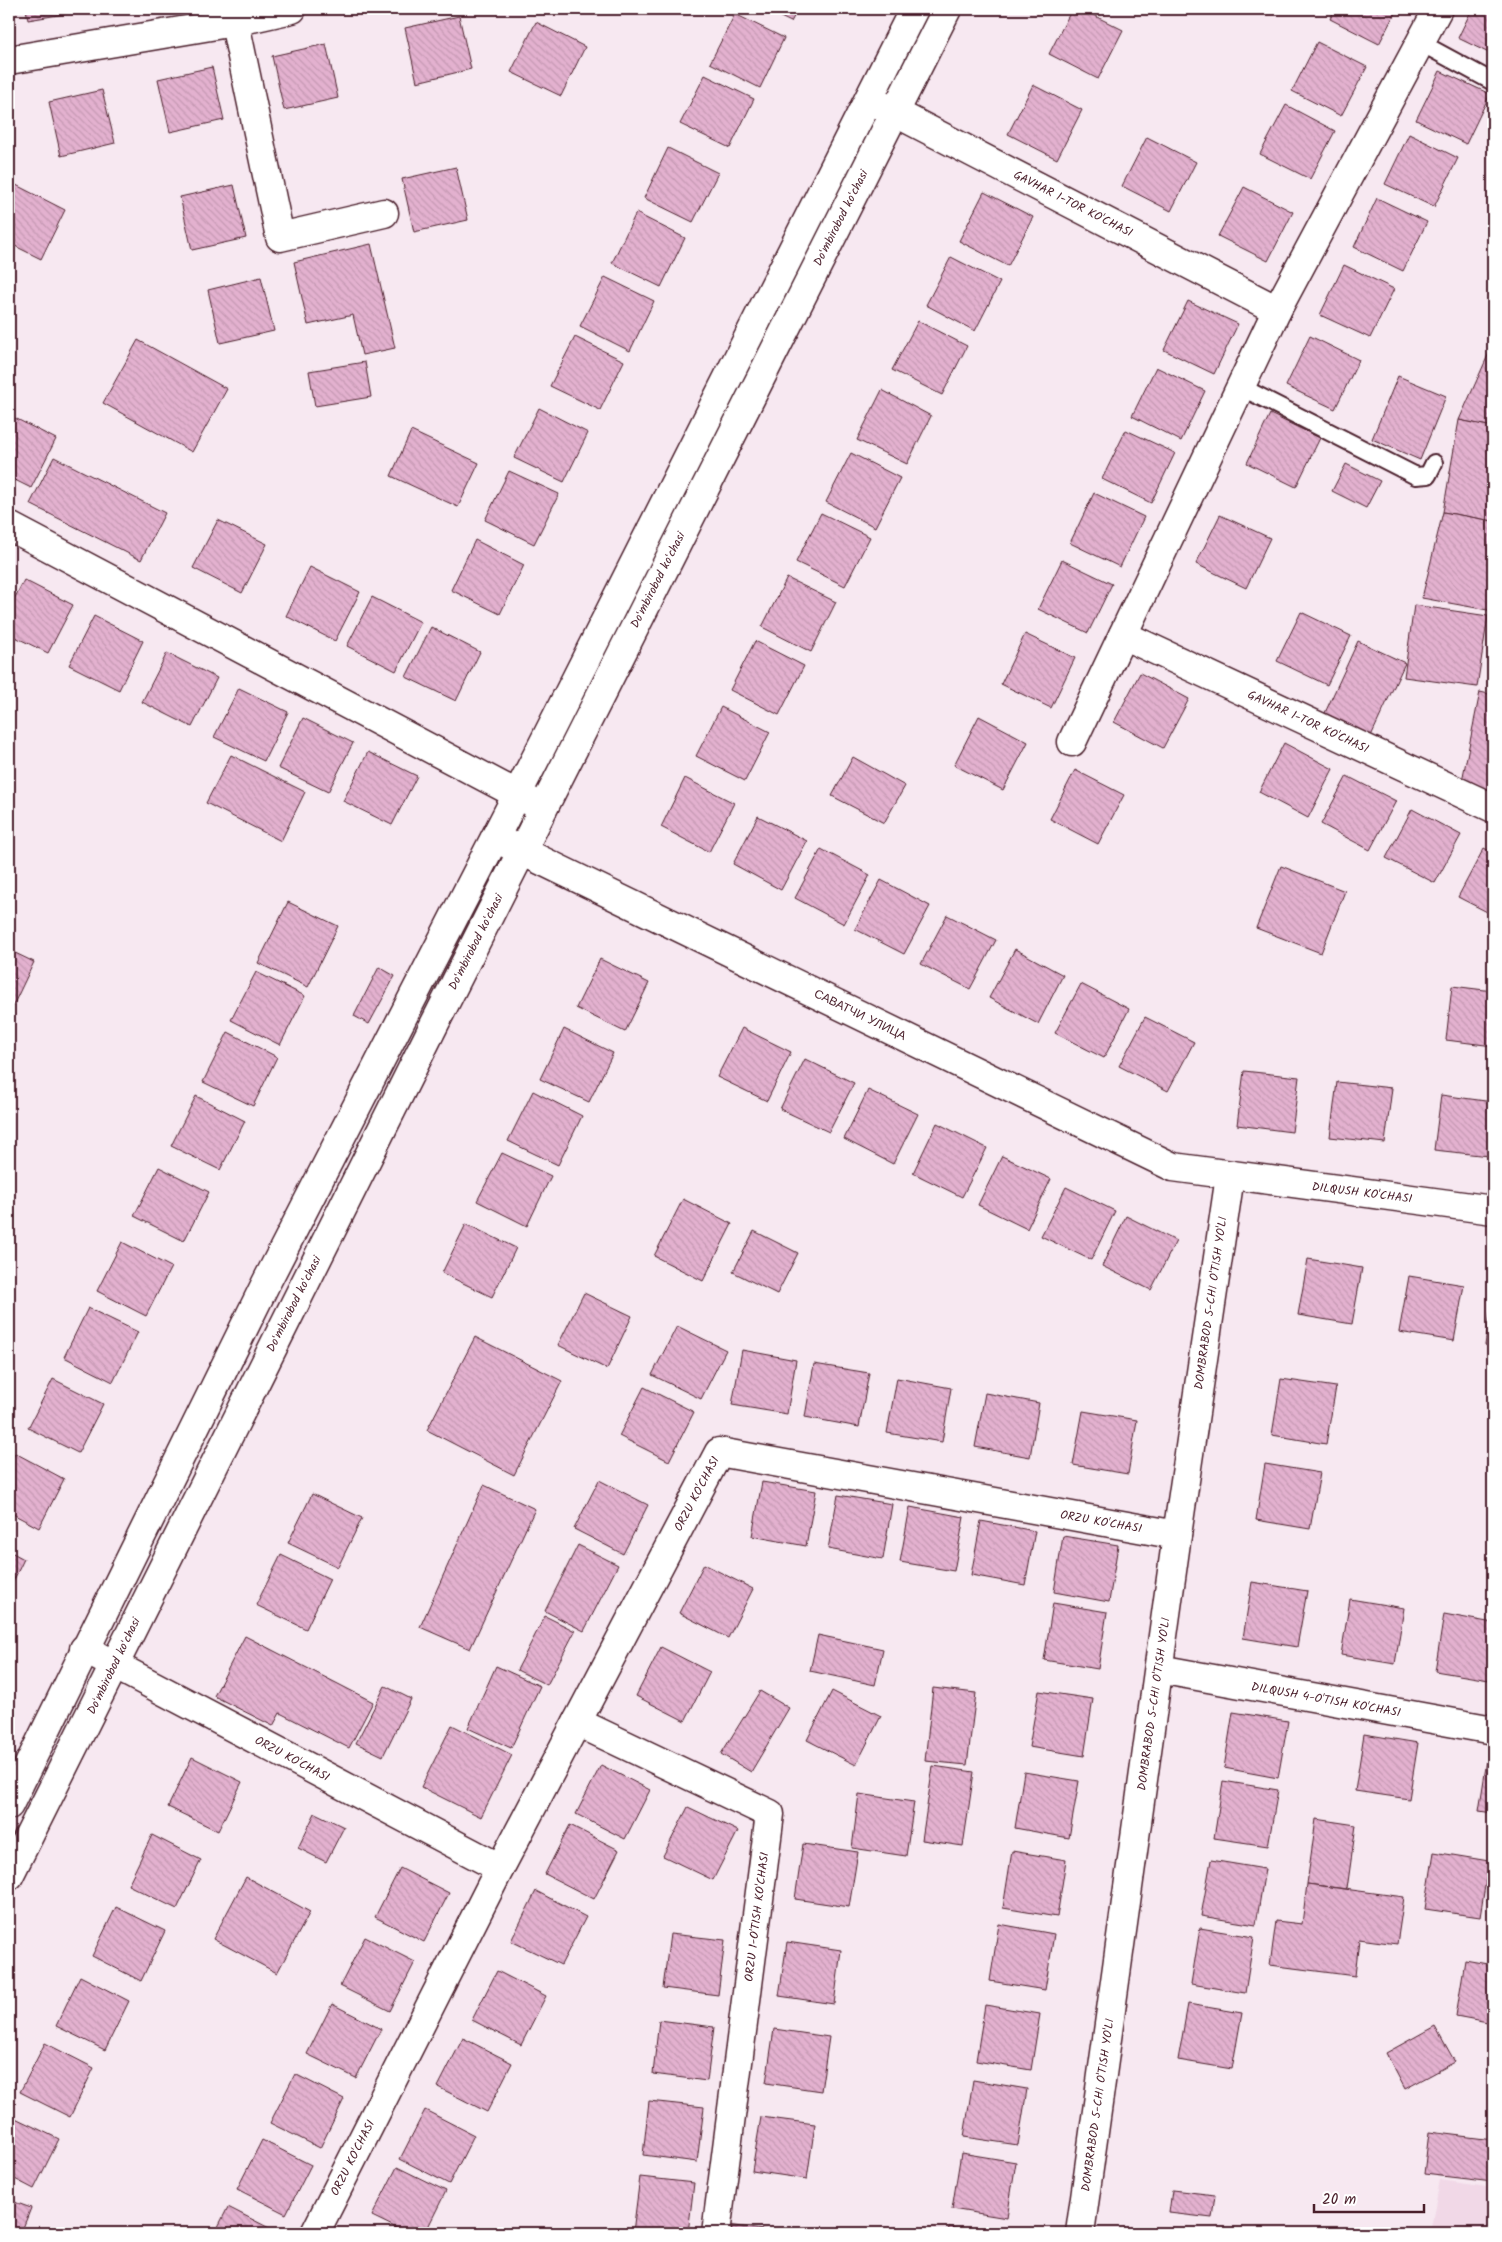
<svg xmlns="http://www.w3.org/2000/svg" width="1502" height="2242" viewBox="0 0 1502 2242" font-family="Kalam,sans-serif">
<defs>
<pattern id="building-back-hatch" width="6" height="6" patternUnits="userSpaceOnUse" patternTransform="scale(1.25)"><rect width="6" height="6" fill="#e3b1cf"/><path d="M-1 5l2 2M0 0l6 6M5-1l2 2" fill="none" stroke="#c498b2"/></pattern>
</defs>
<rect width="100%" height="100%" fill="#f7e8f1"/>
<filter id="ink" filterUnits="userSpaceOnUse"><feTurbulence type="fractalNoise" baseFrequency=".02" numOctaves="2"/><feDisplacementMap in="SourceGraphic" scale="10" xChannelSelector="R" yChannelSelector="G"/><feConvolveMatrix kernelMatrix="1 2 1 2 8 2 1 2 1" color-interpolation-filters="sRGB"/></filter>
<g filter="url(#ink)">
<path fill="#f1d8e7" d="M1440 2180 1493 2188V2233H1430Z"/>
<g fill="url(#building-back-hatch)" stroke="#4a1f2b">
<path d="M26 9H95L28 20Z"/>
<path d="M764 9H798L791 22Z"/>
<path d="M1072 9H1081L1123 30 1098 79 1049 54Z"/>
<path d="M1335 9H1397L1379 44 1330 19Z"/>
<path d="M1472 9H1493V55L1458 38Z"/>
<path d="M735 14 784 38 760 88 710 63Z"/>
<path d="M459 16 471 69 417 82 405 28Z"/>
<path d="M536 22 585 47 561 96 511 72Z"/>
<path d="M1317 42 1367 67 1341 116 1292 91Z"/>
<path d="M326 44 338 98 284 110 272 56Z"/>
<path d="M212 67 224 120 170 132 158 79Z"/>
<path d="M1440 71 1490 94 1466 144 1416 120Z"/>
<path d="M705 75 754 99 730 148 680 124Z"/>
<path d="M1033 85 1082 110 1057 159 1008 134Z"/>
<path d="M102 90 115 143 61 156 49 102Z"/>
<path d="M1286 105 1335 131 1310 179 1260 154Z"/>
<path d="M1409 134 1458 158 1434 207 1385 184Z"/>
<path d="M1147 137 1196 162 1171 211 1122 186Z"/>
<path d="M668 148 718 173 693 222 644 198Z"/>
<path d="M456 167 468 220 414 232 402 179Z"/>
<path d="M16 185 65 210 41 259 9 243V200Z"/>
<path d="M234 185 246 238 192 250 180 197Z"/>
<path d="M1244 187 1293 212 1268 261 1218 236Z"/>
<path d="M984 192 1033 217 1008 266 959 241Z"/>
<path d="M1377 198 1427 222 1403 271 1354 247Z"/>
<path d="M636 213 685 238 661 287 612 263Z"/>
<path d="M371 244 395 348 362 355 353 315 308 325 294 262Z"/>
<path d="M951 257 1000 282 975 331 926 305Z"/>
<path d="M1344 265 1394 289 1370 338 1320 315Z"/>
<path d="M261 277 274 331 220 343 208 290Z"/>
<path d="M605 277 654 301 630 351 580 326Z"/>
<path d="M1188 301 1238 324 1214 374 1164 350Z"/>
<path d="M918 321 967 346 942 395 892 370Z"/>
<path d="M1310 336 1359 360 1335 409 1286 386Z"/>
<path d="M575 337 624 361 600 410 550 386Z"/>
<path d="M138 340 227 389 192 452 103 403Z"/>
<path d="M1493 344V427L1459 420Z"/>
<path d="M365 362 371 397 315 406 309 371Z"/>
<path d="M1156 367 1205 391 1181 441 1132 416Z"/>
<path d="M1398 376 1446 396 1420 460 1372 439Z"/>
<path d="M882 390 931 416 907 464 857 440Z"/>
<path d="M539 408 588 433 564 482 514 458Z"/>
<path d="M1270 414 1320 438 1296 487 1247 463Z"/>
<path d="M9 415 56 439 31 488 9 477Z"/>
<path d="M1459 420 1493 427V521L1443 512Z"/>
<path d="M1126 430 1175 453 1151 503 1102 479Z"/>
<path d="M411 431 479 463 458 507 391 476Z"/>
<path d="M851 453 900 478 875 527 826 502Z"/>
<path d="M54 457 165 513 141 560 30 504Z"/>
<path d="M1346 464 1380 481 1366 508 1332 491Z"/>
<path d="M509 471 559 494 534 544 485 520Z"/>
<path d="M1094 493 1144 517 1120 567 1070 543Z"/>
<path d="M1443 512 1493 521V611L1422 598Z"/>
<path d="M821 513 870 537 845 586 796 562Z"/>
<path d="M1220 515 1270 538 1246 588 1196 564Z"/>
<path d="M218 520 267 544 242 593 193 568Z"/>
<path d="M475 540 524 565 500 614 451 590Z"/>
<path d="M1062 560 1112 584 1088 633 1038 609Z"/>
<path d="M310 567 360 592 335 641 286 616Z"/>
<path d="M787 578 836 602 811 652 762 627Z"/>
<path d="M24 580 73 605 48 653 9 634V609Z"/>
<path d="M372 597 421 622 396 671 347 646Z"/>
<path d="M1414 605 1488 616 1477 687 1404 677Z"/>
<path d="M1301 612 1351 636 1327 685 1277 661Z"/>
<path d="M94 616 143 641 119 690 69 665Z"/>
<path d="M431 627 480 652 456 701 406 677Z"/>
<path d="M1025 634 1075 658 1051 708 1001 684Z"/>
<path d="M755 641 804 666 779 715 730 690Z"/>
<path d="M1358 641 1405 663 1371 736 1324 715Z"/>
<path d="M167 653 217 678 192 727 142 702Z"/>
<path d="M1140 673 1189 699 1163 748 1114 722Z"/>
<path d="M239 688 288 712 264 761 214 737Z"/>
<path d="M1480 692 1493 695V792L1461 786Z"/>
<path d="M721 707 770 732 745 781 696 756Z"/>
<path d="M979 716 1028 742 1003 790 954 765Z"/>
<path d="M303 718 353 743 328 792 278 768Z"/>
<path d="M1284 743 1333 769 1308 818 1259 792Z"/>
<path d="M368 752 417 776 392 825 343 801Z"/>
<path d="M231 755 305 792 281 841 206 803Z"/>
<path d="M853 757 905 786 884 823 832 796Z"/>
<path d="M1075 770 1124 795 1098 844 1050 819Z"/>
<path d="M1347 776 1396 801 1370 850 1321 824Z"/>
<path d="M685 778 734 803 709 852 661 827Z"/>
<path d="M1412 809 1461 835 1435 883 1386 858Z"/>
<path d="M758 816 807 841 781 890 733 864Z"/>
<path d="M1484 848 1493 853V915L1458 897Z"/>
<path d="M821 849 870 875 844 924 795 898Z"/>
<path d="M1281 866 1345 891 1321 953 1256 928Z"/>
<path d="M881 880 930 906 904 954 855 929Z"/>
<path d="M288 902 338 926 308 987 258 963Z"/>
<path d="M947 915 996 940 970 989 921 964Z"/>
<path d="M1015 949 1063 975 1038 1024 989 998Z"/>
<path d="M9 950 34 962 10 1012 9 1011Z"/>
<path d="M600 959 649 983 625 1032 576 1008Z"/>
<path d="M379 967 395 976 369 1024 354 1016Z"/>
<path d="M256 972 305 996 280 1045 231 1020Z"/>
<path d="M1081 984 1129 1009 1104 1058 1055 1033Z"/>
<path d="M1452 986 1493 991V1046L1446 1040Z"/>
<path d="M1145 1017 1194 1042 1168 1091 1119 1066Z"/>
<path d="M742 1028 791 1052 767 1101 717 1077Z"/>
<path d="M564 1029 613 1053 589 1102 540 1079Z"/>
<path d="M228 1032 277 1057 253 1106 203 1082Z"/>
<path d="M805 1059 854 1083 829 1132 780 1109Z"/>
<path d="M1244 1071 1299 1077 1292 1132 1237 1125Z"/>
<path d="M1337 1082 1392 1088 1385 1143 1330 1137Z"/>
<path d="M868 1090 918 1114 893 1164 844 1139Z"/>
<path d="M533 1091 582 1116 558 1165 508 1141Z"/>
<path d="M1441 1095 1493 1102 1489 1156 1434 1150Z"/>
<path d="M196 1096 245 1121 220 1170 171 1146Z"/>
<path d="M937 1123 987 1148 962 1197 913 1173Z"/>
<path d="M502 1153 551 1176 527 1226 477 1201Z"/>
<path d="M1002 1156 1051 1179 1027 1229 978 1205Z"/>
<path d="M159 1167 209 1192 184 1241 134 1216Z"/>
<path d="M1066 1187 1115 1211 1091 1260 1041 1236Z"/>
<path d="M683 1199 732 1224 703 1281 654 1256Z"/>
<path d="M1126 1216 1176 1241 1151 1290 1102 1266Z"/>
<path d="M466 1224 516 1248 492 1297 442 1273Z"/>
<path d="M754 1231 798 1253 777 1294 733 1272Z"/>
<path d="M122 1242 171 1267 146 1316 97 1291Z"/>
<path d="M1308 1259 1362 1268 1352 1324 1298 1315Z"/>
<path d="M1409 1276 1464 1285 1454 1341 1399 1332Z"/>
<path d="M584 1293 632 1316 607 1369 558 1345Z"/>
<path d="M1493 1296V1347L1485 1345Z"/>
<path d="M88 1308 138 1332 113 1382 64 1357Z"/>
<path d="M677 1326 726 1350 701 1399 652 1375Z"/>
<path d="M475 1337 562 1381 514 1475 427 1430Z"/>
<path d="M742 1350 796 1360 787 1414 732 1405Z"/>
<path d="M814 1364 869 1373 859 1427 805 1417Z"/>
<path d="M897 1378 951 1388 942 1442 887 1433Z"/>
<path d="M53 1379 103 1404 78 1453 28 1428Z"/>
<path d="M1281 1379 1336 1387 1326 1444 1272 1435Z"/>
<path d="M644 1387 694 1412 669 1461 619 1436Z"/>
<path d="M985 1393 1039 1403 1030 1457 975 1447Z"/>
<path d="M1083 1411 1137 1420 1128 1474 1073 1465Z"/>
<path d="M15 1453 64 1479 39 1528 9 1512V1466Z"/>
<path d="M1265 1464 1320 1473 1310 1529 1256 1520Z"/>
<path d="M599 1480 648 1505 623 1554 574 1529Z"/>
<path d="M762 1482 816 1491 806 1546 752 1536Z"/>
<path d="M484 1485 535 1509 470 1649 420 1627Z"/>
<path d="M312 1494 362 1518 338 1567 288 1543Z"/>
<path d="M838 1495 892 1504 883 1559 828 1549Z"/>
<path d="M910 1507 964 1517 954 1571 900 1562Z"/>
<path d="M981 1521 1035 1531 1025 1585 971 1575Z"/>
<path d="M1063 1536 1118 1545 1109 1602 1054 1592Z"/>
<path d="M578 1545 618 1565 584 1631 545 1611Z"/>
<path d="M9 1551 24 1559 9 1590Z"/>
<path d="M281 1555 330 1579 306 1629 256 1605Z"/>
<path d="M704 1564 753 1589 728 1638 679 1613Z"/>
<path d="M1252 1582 1307 1591 1297 1647 1243 1638Z"/>
<path d="M1350 1599 1404 1608 1395 1664 1341 1655Z"/>
<path d="M1053 1603 1107 1612 1098 1669 1044 1660Z"/>
<path d="M1444 1614 1493 1623V1656L1489 1680 1435 1671Z"/>
<path d="M545 1616 575 1631 547 1685 517 1670Z"/>
<path d="M818 1635 883 1649 875 1685 810 1671Z"/>
<path d="M245 1636 373 1702 349 1748 280 1713 273 1726 214 1696Z"/>
<path d="M661 1647 710 1672 685 1721 636 1696Z"/>
<path d="M496 1666 540 1686 511 1748 468 1728Z"/>
<path d="M385 1686 411 1699 383 1756 356 1743Z"/>
<path d="M933 1688 976 1693 967 1765 925 1761Z"/>
<path d="M760 1691 789 1708 751 1772 721 1754Z"/>
<path d="M832 1691 881 1716 856 1765 807 1740Z"/>
<path d="M1039 1691 1093 1699 1084 1756 1029 1747Z"/>
<path d="M1233 1712 1288 1721 1278 1778 1224 1768Z"/>
<path d="M452 1725 512 1755 481 1817 421 1787Z"/>
<path d="M1364 1734 1418 1743 1409 1799 1355 1791Z"/>
<path d="M1488 1754 1493 1755V1813L1479 1811Z"/>
<path d="M192 1757 242 1782 218 1831 168 1807Z"/>
<path d="M601 1765 650 1790 625 1839 576 1814Z"/>
<path d="M933 1766 974 1772 963 1846 922 1840Z"/>
<path d="M1024 1772 1079 1781 1069 1838 1015 1828Z"/>
<path d="M1223 1781 1278 1790 1268 1846 1214 1838Z"/>
<path d="M859 1794 914 1802 906 1856 852 1848Z"/>
<path d="M688 1807 738 1831 713 1880 663 1856Z"/>
<path d="M315 1813 344 1827 326 1862 298 1848Z"/>
<path d="M1316 1819 1356 1825 1347 1889 1307 1884Z"/>
<path d="M570 1825 619 1850 594 1899 545 1874Z"/>
<path d="M152 1835 201 1860 177 1909 128 1885Z"/>
<path d="M803 1844 858 1852 849 1907 795 1899Z"/>
<path d="M1012 1851 1066 1860 1057 1917 1003 1908Z"/>
<path d="M1434 1852 1489 1861 1480 1917 1425 1909Z"/>
<path d="M1211 1860 1265 1869 1256 1925 1201 1916Z"/>
<path d="M400 1868 449 1893 424 1942 375 1917Z"/>
<path d="M246 1877 310 1912 277 1973 213 1939Z"/>
<path d="M1307 1884 1404 1897 1397 1944 1359 1939 1355 1976 1270 1965 1276 1921 1302 1924Z"/>
<path d="M536 1891 586 1917 561 1965 511 1941Z"/>
<path d="M116 1907 165 1931 141 1981 92 1956Z"/>
<path d="M999 1924 1054 1934 1045 1990 990 1981Z"/>
<path d="M1200 1928 1254 1937 1245 1993 1191 1984Z"/>
<path d="M670 1934 725 1940 718 1995 663 1988Z"/>
<path d="M365 1937 415 1962 390 2011 340 1986Z"/>
<path d="M787 1942 841 1950 834 2004 779 1996Z"/>
<path d="M1465 1960 1493 1965V2023L1456 2016Z"/>
<path d="M497 1971 546 1996 521 2045 472 2020Z"/>
<path d="M80 1976 129 2001 105 2050 56 2026Z"/>
<path d="M332 2004 381 2029 356 2078 307 2054Z"/>
<path d="M1188 2004 1242 2013 1232 2069 1178 2060Z"/>
<path d="M985 2005 1040 2014 1031 2070 976 2061Z"/>
<path d="M659 2020 714 2027 707 2081 653 2074Z"/>
<path d="M1435 2026 1455 2062 1405 2089 1386 2053Z"/>
<path d="M774 2029 829 2037 821 2091 766 2083Z"/>
<path d="M463 2038 512 2063 487 2112 438 2087Z"/>
<path d="M45 2043 94 2068 70 2117 20 2092Z"/>
<path d="M295 2074 344 2099 320 2148 270 2123Z"/>
<path d="M973 2080 1027 2089 1018 2145 964 2137Z"/>
<path d="M649 2101 704 2107 697 2162 643 2155Z"/>
<path d="M425 2110 474 2135 449 2184 400 2159Z"/>
<path d="M9 2115 59 2139 34 2189 9 2176Z"/>
<path d="M761 2117 815 2124 807 2179 752 2171Z"/>
<path d="M1429 2132 1493 2140V2182L1424 2174Z"/>
<path d="M262 2140 311 2165 286 2214 237 2189Z"/>
<path d="M961 2153 1016 2162 1007 2218 952 2209Z"/>
<path d="M397 2167 446 2191 425 2233H407L372 2216Z"/>
<path d="M640 2177 694 2183 688 2233 633 2232Z"/>
<path d="M1172 2190 1215 2195 1212 2218 1169 2213Z"/>
<path d="M9 2200 31 2208 21 2233H9Z"/>
<path d="M228 2207 277 2232 276 2233H215Z"/>
<path d="M729 2225 783 2233H728Z"/>
<path d="M949 2227 984 2233H948Z"/>
</g>
<g fill="none" stroke-linecap="round" stroke-linejoin="round">
<defs>
<g id="lane">
<path d="M1421 43 1493 82"/>
<path d="M1241 387 1416 476 1428 475 1434 463"/>
</g>
<g id="street">
<path d="M232 9 280 237 384 213"/>
<path d="M9 60 234 22 292 9"/>
<path d="M869 99 1277 310"/>
<path d="M9 526 543 808"/>
<path d="M1123 635 1493 808"/>
<path d="M1072 742 1277 310 1438 9"/>
<path d="M495 838 1173 1167 1493 1210"/>
<path d="M84 1649 500 1868"/>
<path d="M1159 1669 1493 1730"/>
<path d="M577 1722 770 1814 716 2233"/>
<path d="M315 2233 500 1868 719 1452 1177 1535"/>
<path d="M1080 2233 1177 1535 1230 1176"/>
</g>
<g id="secondary">
<path d="M9 1805 266 1283 542 746 914 9"/>
<path d="M9 1876 433 1027 947 9"/>
</g>
</defs>
<use href="#lane" stroke="#4a1f2b" stroke-width="20"/>
<use href="#street" stroke="#4a1f2b" stroke-width="31"/>
<use href="#secondary" stroke="#4a1f2b" stroke-width="31"/>
<use href="#lane" stroke="#fff" stroke-width="16"/>
<use href="#street" stroke="#fff" stroke-width="28"/>
<use href="#secondary" stroke="#fff" stroke-width="28"/>
</g>
</g>
<g text-anchor="middle" dominant-baseline="central" stroke-width="5" stroke-linejoin="round" paint-order="stroke">
<g font-size="12" fill="#4a1f2b" stroke="#fff">
<text transform="translate(1073 204) rotate(27)">GAVHAR 1-TOR KO'CHASI</text>
<text transform="translate(841 218) rotate(-63)">Doʻmbirobod koʻchasi</text>
<text transform="translate(658 580) rotate(-63)">Doʻmbirobod koʻchasi</text>
<text transform="translate(1308 722) rotate(25)">GAVHAR 1-TOR KO'CHASI</text>
<text transform="translate(476 942) rotate(-63)">Doʻmbirobod koʻchasi</text>
<text transform="translate(860 1015) rotate(26)">САВАТЧИ УЛИЦА</text>
<text transform="translate(1362 1193) rotate(7)">DILQUSH KO'CHASI</text>
<text transform="translate(1211 1303) rotate(-82)">DOMBRABOD 5-CHI O'TISH YO'LI</text>
<text transform="translate(294 1304) rotate(-63)">Doʻmbirobod koʻchasi</text>
<text transform="translate(697 1494) rotate(-62)">ORZU KO'CHASI</text>
<text transform="translate(1101 1522) rotate(10)">ORZU KO'CHASI</text>
<text transform="translate(114 1666) rotate(-64)">Doʻmbirobod koʻchasi</text>
<text transform="translate(1326 1700) rotate(10)">DILQUSH 4-O'TISH KO'CHASI</text>
<text transform="translate(1154 1704) rotate(-82)">DOMBRABOD 5-CHI O'TISH YO'LI</text>
<text transform="translate(292 1759) rotate(28)">ORZU KO'CHASI</text>
<text transform="translate(757 1917) rotate(-83)">ORZU 1-O'TISH KO'CHASI</text>
<text transform="translate(1098 2105) rotate(-82)">DOMBRABOD 5-CHI O'TISH YO'LI</text>
<text transform="translate(353 2158) rotate(-63)">ORZU KO'CHASI</text>
</g>
</g>
<rect width="1502" height="2242" fill="none" stroke="#fff" stroke-width="30"/>
<rect x="15" y="15" width="1472" height="2212" fill="none" stroke="#4a1f2b" stroke-width="2" filter="url(#ink)"/>
<path d="M1314 2204v8h110v-8" fill="none" stroke="#4a1f2b" stroke-width="2.5"/>
<text x="1322" y="2204" font-size="15" fill="#4a1f2b" stroke="#ffffff" stroke-width="4" paint-order="stroke">20 m</text>
</svg>
